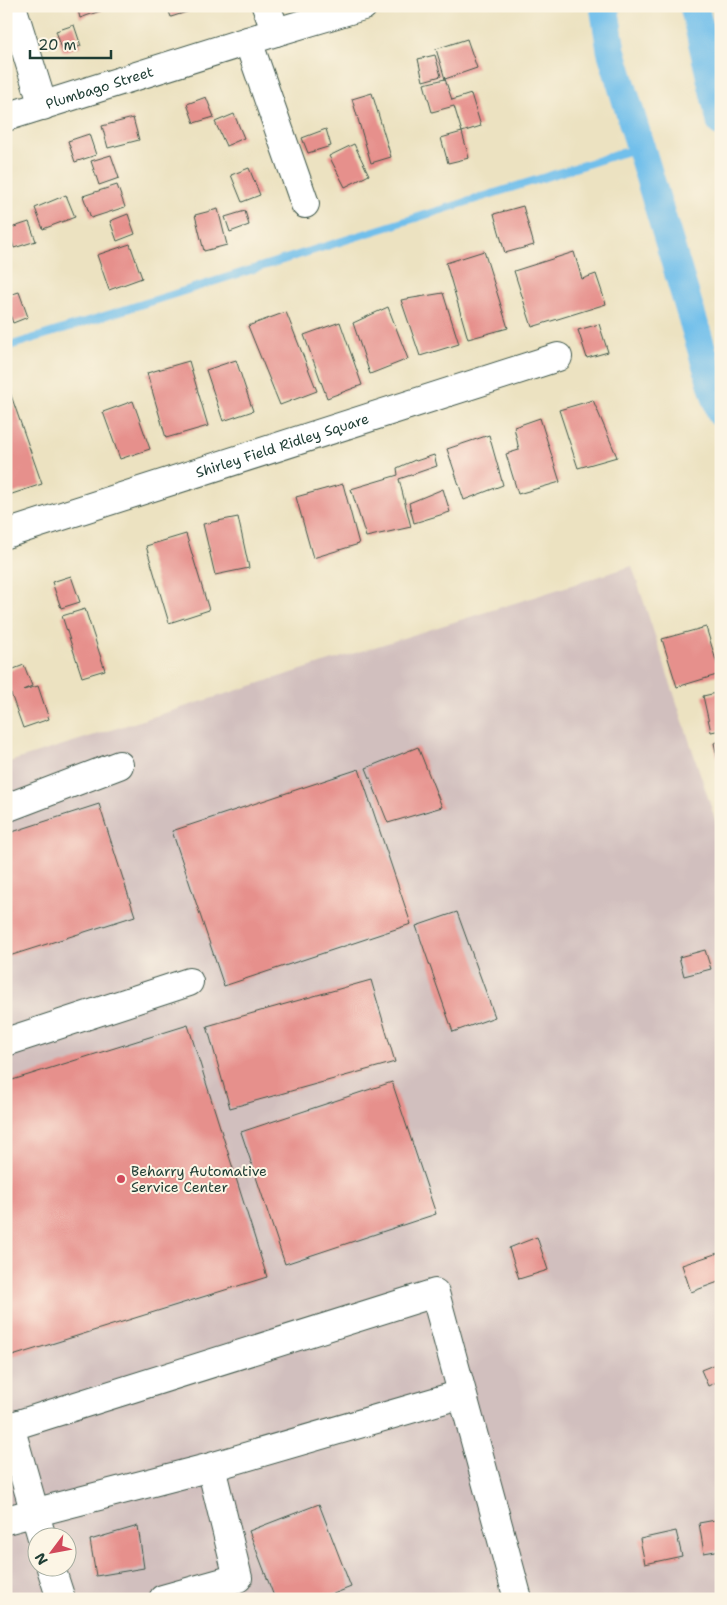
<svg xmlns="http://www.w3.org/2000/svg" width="727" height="1605" viewBox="0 0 727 1605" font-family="'Shantell Sans',sans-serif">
<rect width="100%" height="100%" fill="#fcf5e5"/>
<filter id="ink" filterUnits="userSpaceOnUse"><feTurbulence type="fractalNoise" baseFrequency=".02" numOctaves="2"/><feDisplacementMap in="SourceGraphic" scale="10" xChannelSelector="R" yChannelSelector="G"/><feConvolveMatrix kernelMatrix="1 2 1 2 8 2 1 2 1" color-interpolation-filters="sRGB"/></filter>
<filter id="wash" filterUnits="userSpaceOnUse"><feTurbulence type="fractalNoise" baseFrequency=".0096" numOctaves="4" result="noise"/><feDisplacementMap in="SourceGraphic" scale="20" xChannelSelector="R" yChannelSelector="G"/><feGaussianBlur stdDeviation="1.12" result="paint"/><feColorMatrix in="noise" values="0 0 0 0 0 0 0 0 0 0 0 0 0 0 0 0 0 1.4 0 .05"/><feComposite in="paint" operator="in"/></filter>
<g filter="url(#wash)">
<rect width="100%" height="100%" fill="#ece2c1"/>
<path fill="#d1bfbe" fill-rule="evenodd" d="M632 566 721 837V1599H6V763ZM38 1538H68V1568H38Z"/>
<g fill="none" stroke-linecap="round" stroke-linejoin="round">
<path stroke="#71bfeb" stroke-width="8" d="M6 347 641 147"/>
<g stroke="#71bfeb" stroke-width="29">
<path d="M604 6 611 50 721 413"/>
<path d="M694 6 721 122"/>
</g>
</g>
<g id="blocks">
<g fill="#e6908c">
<path d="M77 6H102L103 10 80 18Z"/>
<path d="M167 6H202V7L171 17Z"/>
<path d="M74 25 81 46 63 52 56 31Z"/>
<path d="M467 39 477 68 445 79 436 49Z"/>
<path d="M435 55 441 76 423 81 418 59Z"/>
<path d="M445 79 452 100 471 94 481 126 462 132 469 158 448 163 441 138 462 132 454 106 432 112 424 84Z"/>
<path d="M372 93 391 157 371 163 352 99Z"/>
<path d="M206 97 214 117 194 123 187 104Z"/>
<path d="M234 114 244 138 226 146 215 122Z"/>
<path d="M133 118 139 140 108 148 102 126Z"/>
<path d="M326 129 331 146 308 153 302 138Z"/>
<path d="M89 134 96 155 75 162 68 141Z"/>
<path d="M354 144 369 175 345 187 329 156Z"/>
<path d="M111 155 119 178 99 185 91 161Z"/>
<path d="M249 168 260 195 242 202 231 175Z"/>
<path d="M117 185 125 207 91 218 83 196Z"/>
<path d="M66 195 75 217 43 229 35 208Z"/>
<path d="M523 206 534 245 505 253 494 214Z"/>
<path d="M218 209 227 245 204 251 195 215Z"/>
<path d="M245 211 249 225 230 232 225 217Z"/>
<path d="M128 214 135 234 117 241 110 221Z"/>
<path d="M29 222 36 241 14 248 8 229Z"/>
<path d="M130 244 142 278 109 290 97 255Z"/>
<path d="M484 251 508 328 468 339 446 263Z"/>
<path d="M574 252 582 279 596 274 606 304 532 327 514 271Z"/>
<path d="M19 292 28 317 13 323 6 304V296Z"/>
<path d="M443 293 459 344 420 356 401 300Z"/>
<path d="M388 307 408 359 370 374 353 323Z"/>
<path d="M286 312 317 391 280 405 248 326Z"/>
<path d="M340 322 362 385 327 398 304 335Z"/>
<path d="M599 324 608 352 587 358 578 330Z"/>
<path d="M236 360 253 411 223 421 206 370Z"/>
<path d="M189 361 208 426 166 438 147 373Z"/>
<path d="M6 381 42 484 6 496Z"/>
<path d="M593 400 617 457 578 468 559 410Z"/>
<path d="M133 401 150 449 120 459 103 412Z"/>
<path d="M540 418 560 482 518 494 506 454 519 450 514 427Z"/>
<path d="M489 435 503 485 464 500 447 449Z"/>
<path d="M434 455 437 466 399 479 411 527 366 537 351 489 398 475 397 468 415 460 416 461Z"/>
<path d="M343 484 359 544 313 558 296 497Z"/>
<path d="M443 489 450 512 414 523 409 503Z"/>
<path d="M238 517 249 568 215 575 203 524Z"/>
<path d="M186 534 209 610 169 623 146 546Z"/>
<path d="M71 576 80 602 61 608 52 582Z"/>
<path d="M85 609 105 670 82 677 62 616Z"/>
<path d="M706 627 720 674 677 687 662 639Z"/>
<path d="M24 665 32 686 23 690 38 686 49 719 23 728 11 694 6 696V672Z"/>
<path d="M721 692V730L711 732 703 696Z"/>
<path d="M721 741V768H720L714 743Z"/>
<path d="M418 747 442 807 388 823 366 768Z"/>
<path d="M359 769 411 924 224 986 172 831Z"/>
<path d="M99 804 135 916 6 957V834Z"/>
<path d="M457 912 495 1017 453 1032 416 926Z"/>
<path d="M705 950 711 969 684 976 679 957Z"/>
<path d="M371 980 395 1062 230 1108 207 1026Z"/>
<path d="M188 1025 267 1277 6 1358V1082Z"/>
<path d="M392 1082 436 1214 285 1264 241 1132Z"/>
<path d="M537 1237 548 1270 519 1279 509 1248Z"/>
<path d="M721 1252V1281L691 1292 682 1265Z"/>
<path d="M721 1362V1380L708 1386 701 1370Z"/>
<path d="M319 1504 351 1587 321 1599H275L249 1531Z"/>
<path d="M721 1519V1550L704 1553 699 1523Z"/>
<path d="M138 1526 144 1568 96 1576 90 1540Z"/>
<path d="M676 1531 682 1556 645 1564 640 1539Z"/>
</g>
</g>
</g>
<g filter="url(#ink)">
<use href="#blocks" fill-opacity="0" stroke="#3e5649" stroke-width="1"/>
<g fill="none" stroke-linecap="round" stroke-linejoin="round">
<defs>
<g id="minor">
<path d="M12 6 43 106"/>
<path d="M266 6 276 32"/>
<path d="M248 41 305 204"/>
<path id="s1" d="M6 117 276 32 363 6"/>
<path id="s2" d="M6 534 558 357"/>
<path d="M6 808 119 765"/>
<path d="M6 1042 189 982"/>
<path d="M10 1426 42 1538"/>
<path d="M6 1428 435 1293 518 1599"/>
<path d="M6 1520 211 1467 462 1394"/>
<path d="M51 1568 61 1599"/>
<path d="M163 1599 238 1578 211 1467"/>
</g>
</defs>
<use href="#minor" stroke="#3e5649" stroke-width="30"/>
<use href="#minor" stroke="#fff" stroke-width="28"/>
</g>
</g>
<circle fill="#d1495b" stroke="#fcf5e5" stroke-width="2" cx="121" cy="1179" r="5"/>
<g text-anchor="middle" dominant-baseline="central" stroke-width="4" stroke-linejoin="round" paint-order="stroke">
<g font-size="14" fill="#1f3d34" stroke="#fcf5e5">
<text stroke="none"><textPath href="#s1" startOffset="98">Plumbago Street</textPath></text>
<text stroke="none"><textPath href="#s2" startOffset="290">Shirley Field Ridley Square</textPath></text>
</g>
<g font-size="14" fill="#1f3d34" stroke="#fcf5e5" text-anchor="start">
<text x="131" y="1171">Beharry Automative<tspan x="131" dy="16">Service Center</tspan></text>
</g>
</g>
<rect width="727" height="1605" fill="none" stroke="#fcf5e5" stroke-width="25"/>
<g transform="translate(52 1552) rotate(238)"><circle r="24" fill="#fcf5e5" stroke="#a4ab9e"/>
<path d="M0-4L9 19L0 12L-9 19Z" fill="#d1495b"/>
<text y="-8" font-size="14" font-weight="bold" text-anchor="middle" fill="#1f3d34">N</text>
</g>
<path d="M30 50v8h81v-8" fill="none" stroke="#1f3d34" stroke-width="2.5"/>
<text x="38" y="50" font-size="15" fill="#1f3d34" stroke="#fcf5e5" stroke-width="4" paint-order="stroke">20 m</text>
</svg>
